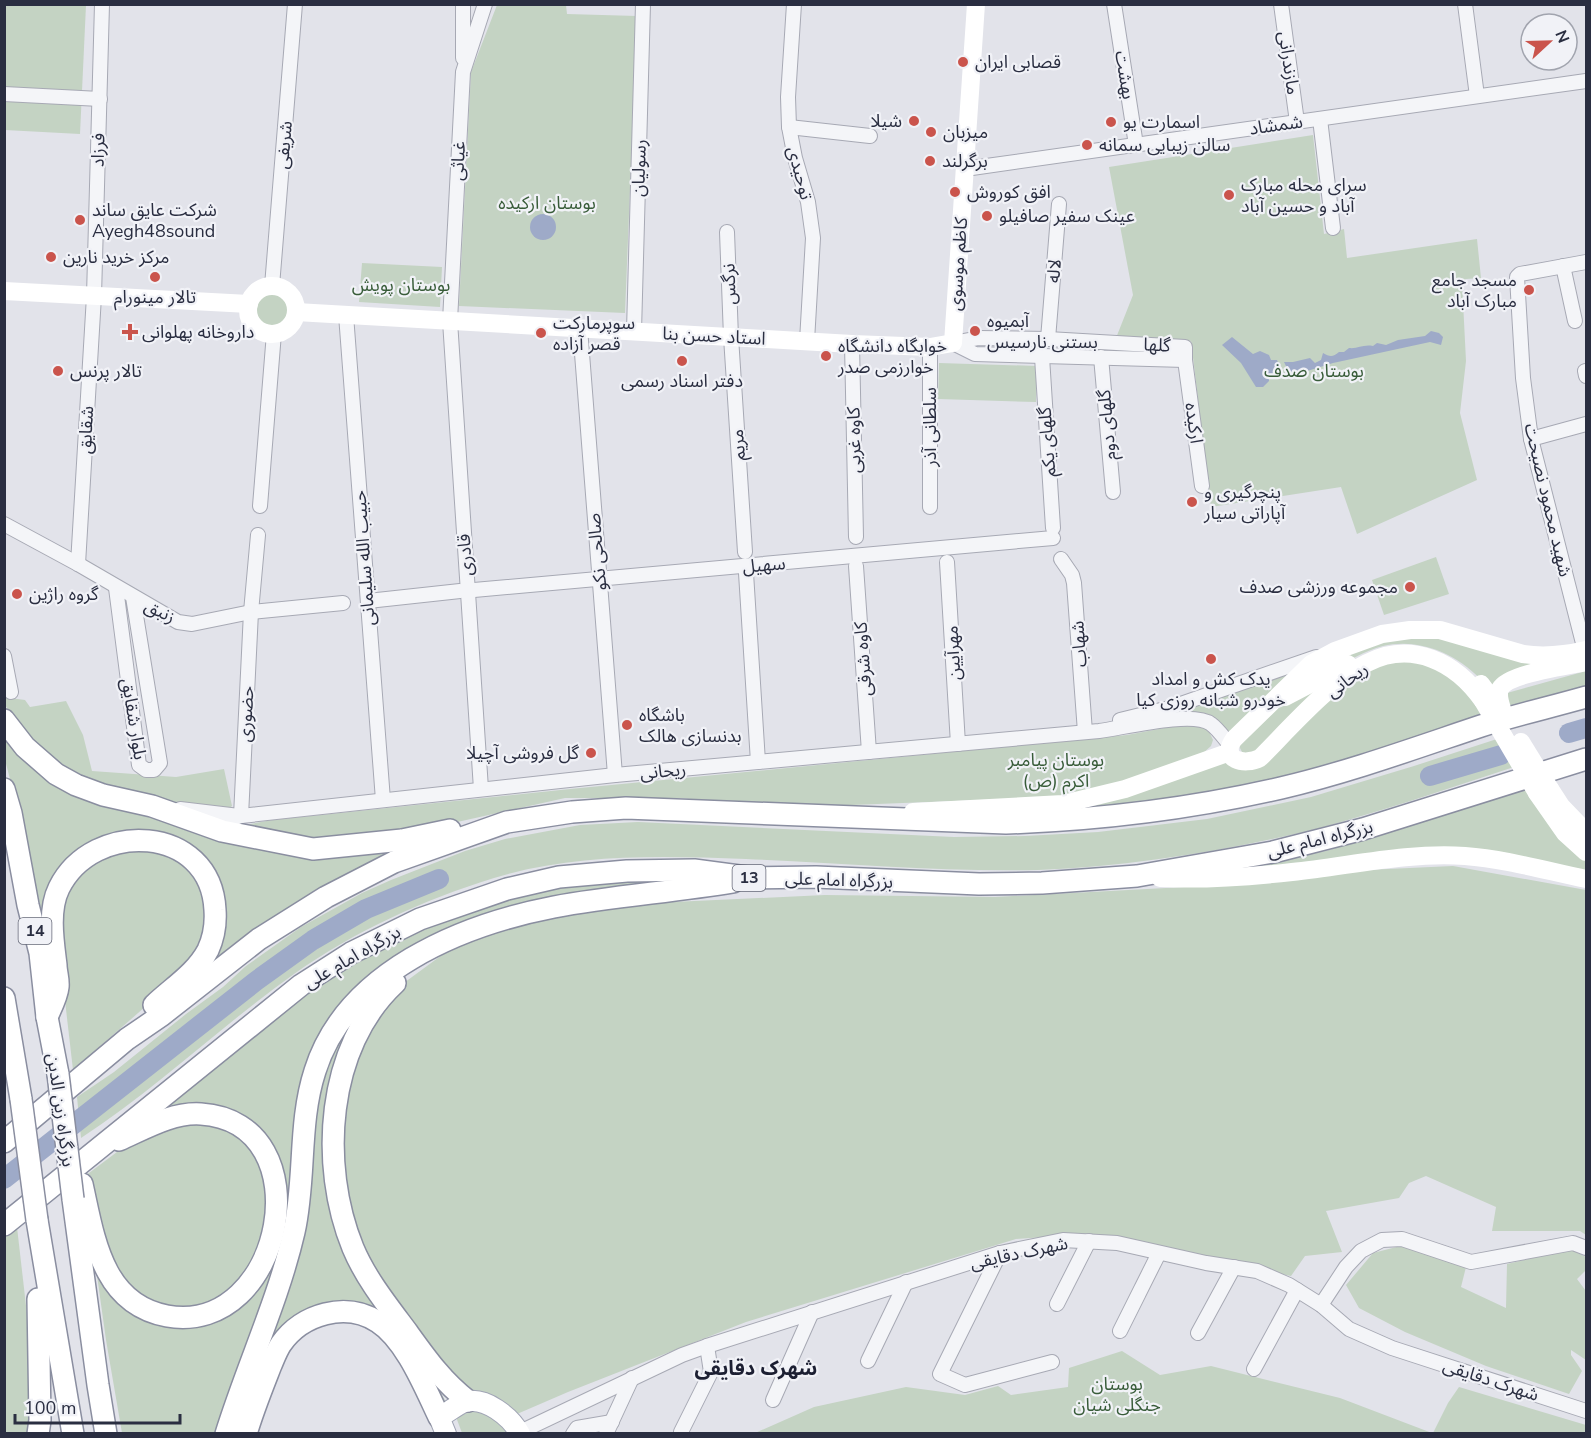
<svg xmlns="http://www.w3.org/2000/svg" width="1591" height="1438" viewBox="0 0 1591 1438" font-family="'Nunito Sans','Noto Sans Arabic',sans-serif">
<rect width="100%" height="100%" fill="#e2e3ea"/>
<g fill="#c4d3c3">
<path d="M4 5H86L80 134 5 130Z"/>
<path d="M497 5H566L567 14 637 16 625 313 459 306 471 72Z"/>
<path d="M1313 135 1324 234 1344 229 1347 258 1477 239 1481 278 1466 279 1462 282 1466 361 1460 413 1477 480 1357 534 1341 487 1211 507 1191 341 1116 338 1133 295 1109 167Z"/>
<path d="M362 263 442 267 440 307 359 302Z"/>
<circle cx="272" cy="310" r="18"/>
<path d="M939 363 1037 366 1036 402 938 399Z"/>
<path d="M1436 557 1449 594 1384 615 1372 580Z"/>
<path d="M1426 633 1551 662 1496 696 1586 671V688L1288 776 1202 795 1102 808 1037 810 1224 761 1240 768 1337 688 1377 664 1416 659 1484 683C1460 655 1420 637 1383 646 1365 651 1348 661 1331 669L1352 649Z"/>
<path d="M1300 671 1228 735 1163 716Z"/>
<path d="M4 672 10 698 25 700 30 707 66 701 83 735 92 771 176 777 224 769 232 806 228 809 158 801 70 773 29 740 5 705Z"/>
<path d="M1336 674 1256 755 1243 754 1239 746 1280 706Z"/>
<path d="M1196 722 1207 727 1213 740 1211 746 1201 755 1079 796 852 805 757 804 678 798H565L381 839 334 844 229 828 272 820 570 789 1127 735Z"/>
<path d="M4 731 29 760 271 849 448 833 156 1009 210 955 198 856 95 845 44 923 22 824 5 760Z"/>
<path d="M1500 738 1517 766C1446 789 1375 814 1304 832 1217 852 1127 867 1038 870 940 872 843 863 746 859 661 856 576 853 494 878 423 900 355 931 294 974 221 1026 156 1089 81 1138L77 1097 114 1072 186 1014 223 987 246 966 301 927 362 893 391 880 465 851 505 839 580 825 638 822 954 837 1025 836 1098 832 1207 819 1311 797 1414 766Z"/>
<path d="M1526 787 1586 860V871L1485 854 1195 875 1326 851Z"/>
<path d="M110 849 174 851 207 887 205 942 170 985 73 1070 64 992 59 906 72 877Z"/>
<path d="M1453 866 1586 890V1235L1580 1231H1492L1496 1207 1426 1176 1409 1183 1399 1198 1326 1211 1342 1252 1305 1256 1291 1276 1142 1245 1075 1235 1016 1239 746 1322 568 1392 517 1414 476 1394 415 1337 365 1260 337 1165 352 1062 397 988 446 952 510 924 630 904 825 895 995 897 1203 886 1366 870Z"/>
<path d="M661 880H728L452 933 327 1031 291 1223 221 1433H122L106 1340 95 1261 131 1308 223 1313 283 1205 239 1121 136 1128 252 1032 326 978 389 943 477 905 578 884Z"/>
<path d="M351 1016 335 1200 446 1402 437 1406 409 1349 338 1304 250 1381 273 1323 313 1093Z"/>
<path d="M170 1124 225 1125 253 1146 272 1189 257 1260 220 1302 166 1311 117 1281 85 1176 129 1143Z"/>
<path d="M17 1227 32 1358 33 1433H5L4 1238Z"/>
<path d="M1420 1241 1469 1255 1461 1287 1506 1308 1507 1264 1571 1249 1586 1257V1270L1577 1279 1586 1291V1360L1571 1350V1355L1582 1371 1569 1394 1486 1366 1405 1332 1359 1308 1346 1285 1373 1253Z"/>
<path d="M1122 1351 1160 1375 1211 1366 1340 1398 1432 1433H755L814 1407 906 1387 965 1395 998 1386 1011 1395 1068 1387 1069 1368Z"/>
<path d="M1459 1387 1586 1425V1433H1433L1448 1403Z"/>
<path d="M472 1411 490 1414 511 1433H462L456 1417Z"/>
</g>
<g fill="#9eaac8">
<circle cx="543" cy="227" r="13"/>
<path d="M1431 331 1439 333 1443 337 1441 345 1430 342 1333 363 1304 372H1289L1284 362H1293L1310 358 1315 363 1321 360 1323 353C1330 357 1333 357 1339 352H1344L1349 348C1358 349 1363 344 1373 346L1377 343 1386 345 1398 340 1425 336Z"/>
<path d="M1232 337 1253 354 1260 351 1269 355 1271 360H1277L1280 368 1278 374 1269 375V381L1263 387H1256L1241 363 1222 345Z"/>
</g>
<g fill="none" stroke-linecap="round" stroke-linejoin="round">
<g stroke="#9eaac8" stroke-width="20">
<path d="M1569 733 1586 728"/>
<path d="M1430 776 1501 755"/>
<path d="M4 1179 256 981 313 940 366 909 439 879"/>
</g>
<defs>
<g id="minor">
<path d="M794 4 788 97 789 127 795 158 808 202 813 238 807 341"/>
<path d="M1114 4 1136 145"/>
<path d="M1281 4 1297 122"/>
<path d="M1465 4 1477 96"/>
<path d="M463 58V4"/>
<path d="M4 94 100 99"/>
<path d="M1320 119 1333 228"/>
<path d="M789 127 870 136"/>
<path d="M965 169 1586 81"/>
<path d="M727 232 731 337 745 552"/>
<path d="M1563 266 1575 321"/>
<path d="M272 286 295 4"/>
<path d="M346 315 383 800"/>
<path d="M580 328 615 775"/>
<path d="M634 331 643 4"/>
<path d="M1048 339 1059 204"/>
<path d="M953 343 979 338 1048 339 1185 347V360L1202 486"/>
<path d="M953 343 975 354 1185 360"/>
<path d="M852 344 856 537"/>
<path d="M1042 357 1053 528"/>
<path d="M1101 357 1113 492"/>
<path d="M1585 371 1586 376"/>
<path d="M1531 439 1586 424"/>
<path d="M260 506 274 333"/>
<path d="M930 507V347"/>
<path d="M4 524 78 564 178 622 192 624 251 612 343 603"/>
<path d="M1061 559 1072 575 1074 583 1085 732"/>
<path d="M947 562 958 744"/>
<path d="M78 564 94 296 102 4"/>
<path d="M856 566 869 752"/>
<path d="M746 573 758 762"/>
<path d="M116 588 139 765 146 770H154L160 763 133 597"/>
<path d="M474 590 1053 538"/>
<path d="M368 601 460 591"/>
<path d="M1585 651 1531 439 1523 378 1517 277 1520 274 1586 262"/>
<path d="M4 656 11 692"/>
<path d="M1120 720 1169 708 1316 657"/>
<path d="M481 789 450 321 463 72 485 4"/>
<path d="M180 809 239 816"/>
<path d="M241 816 251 612 258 535"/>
<path d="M222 831 227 821 241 816 615 775 1099 731C1123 728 1193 710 1211 724 1218 729 1224 738 1230 745"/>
<path d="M1000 1253 940 1374 965 1385 1052 1362"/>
<path d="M1057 1304 1089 1241"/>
<path d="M1321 1305 1346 1267 1361 1251 1382 1240 1402 1239 1471 1262 1573 1243 1586 1248"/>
<path d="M1120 1331 1159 1253"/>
<path d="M1198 1333 1234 1267"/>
<path d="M868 1361 906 1282"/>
<path d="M1254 1369 1297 1290"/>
<path d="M773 1400 812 1312"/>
<path d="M520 1432 682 1355 707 1346 1000 1253 1063 1240 1117 1243 1206 1263 1257 1271 1289 1285 1321 1305 1349 1329 1392 1348 1586 1411"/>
<path d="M681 1432 711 1372 707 1346"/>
<path d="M573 1434 577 1428 612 1422"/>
<path d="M606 1434 632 1378"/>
</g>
<path id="primary" d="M446 1434 439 1417C448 1413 456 1405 465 1402 485 1396 511 1417 520 1434"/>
<g id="trunk">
<path d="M4 720 25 747 56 774 76 785 103 795 152 806 222 831 313 849 402 840 450 830"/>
<path d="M4 789 11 813 28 905 40 953 47 1017 58 1074"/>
<path d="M395 983C326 1047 319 1165 353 1248 366 1279 388 1306 408 1333 426 1358 443 1382 468 1401"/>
<path d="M4 998 21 1099"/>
<path d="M47 1017C51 1008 57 997 58 987 59 980 56 972 56 965 53 941 48 910 59 888 93 819 211 824 215 910 216 924 214 937 208 950 196 973 173 987 154 1005"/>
<path d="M4 1142 127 1039 162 1015 259 939 326 897 394 862 507 822 572 812 626 808 1006 823C1099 820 1190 809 1281 788 1349 772 1415 748 1481 726 1516 715 1551 707 1586 697"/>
<path d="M82 1184C94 1238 102 1304 167 1316 284 1337 325 1122 201 1114 172 1112 144 1129 119 1140"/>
<path d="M73 1199 98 1385 106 1434"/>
<path d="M37 1220 73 1434"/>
<path d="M4 1225 301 985 351 953 420 919 507 889 559 877 627 871 694 870 754 878 816 877 979 884 1042 883 1137 876 1273 852 1363 829 1586 759"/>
<path d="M38 1434 40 1420 38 1299"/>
<path d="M226 1434C247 1366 278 1301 294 1232 306 1179 298 1123 315 1071 346 972 461 925 554 907 613 896 673 892 733 882"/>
<path d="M246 1434C253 1410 262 1388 271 1365 274 1358 277 1350 281 1344 302 1314 346 1301 378 1322 406 1340 425 1388 439 1417"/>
</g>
</defs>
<use href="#minor" stroke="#a7a9b4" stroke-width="16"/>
<use href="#primary" stroke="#a1a5b5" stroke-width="22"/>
<use href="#trunk" stroke="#8a8ea0" stroke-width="24"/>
<use href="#minor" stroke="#f4f5f8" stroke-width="14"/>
<g stroke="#fff" stroke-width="18">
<circle cx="272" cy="310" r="24"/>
<path d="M4 291 249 304"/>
<path d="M296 312 852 344 930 347 953 343 976 4"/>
<path d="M1481 684 1503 714"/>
<path d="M1285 697 1348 664"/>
<path d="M1483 701C1456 662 1412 640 1367 663 1331 681 1289 729 1260 758 1245 766 1219 760 1234 739L1311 664 1335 651 1382 634 1410 630H1440L1523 654C1544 657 1565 655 1586 650"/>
<path d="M1503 712C1501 705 1497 696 1500 689 1508 673 1569 666 1586 662"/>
<path d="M1550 789 1561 806 1586 832"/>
<path d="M1537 793 1565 833 1586 852"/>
<path d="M913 812 1063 804 1125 789 1230 752"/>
<path d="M1160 878C1204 880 1248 877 1292 872 1350 866 1407 852 1465 856 1506 859 1547 871 1586 879"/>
</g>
<use href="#primary" stroke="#fff" stroke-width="20"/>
<use href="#trunk" stroke="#fff" stroke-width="21"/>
<defs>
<g id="trunk-bridge">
<path d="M58 1074 73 1199"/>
<path d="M21 1099 37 1220"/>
</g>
</defs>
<use href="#trunk-bridge" stroke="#8a8ea0" stroke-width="24" stroke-linecap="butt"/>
<g stroke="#fff" stroke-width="18">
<path d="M1483 701 1537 793"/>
<path d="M1521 742 1550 789"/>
</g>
<use href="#trunk-bridge" stroke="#fff" stroke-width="21"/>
</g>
<g fill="#ca544c" stroke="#f1f2f7" stroke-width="2">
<circle cx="963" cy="62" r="6"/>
<circle cx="914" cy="121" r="6"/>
<circle cx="1111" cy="122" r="6"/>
<circle cx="931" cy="132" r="6"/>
<circle cx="1087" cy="145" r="6"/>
<circle cx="930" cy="161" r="6"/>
<circle cx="955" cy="192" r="6"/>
<circle cx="1229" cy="195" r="6"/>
<circle cx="987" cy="216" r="6"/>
<circle cx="80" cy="220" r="6"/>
<circle cx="51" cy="257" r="6"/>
<circle cx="155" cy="277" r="6"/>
<circle cx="1529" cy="290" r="6"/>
<circle cx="975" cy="331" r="6"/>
<path d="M127 323h6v6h6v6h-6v6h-6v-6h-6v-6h6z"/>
<circle cx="541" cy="333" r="6"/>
<circle cx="826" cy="356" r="6"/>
<circle cx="682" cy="361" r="6"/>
<circle cx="58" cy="371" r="6"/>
<circle cx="1192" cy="502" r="6"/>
<circle cx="1410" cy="587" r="6"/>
<circle cx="17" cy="594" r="6"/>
<circle cx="1211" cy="659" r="6"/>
<circle cx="627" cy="725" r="6"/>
<circle cx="591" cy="753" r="6"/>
</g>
<g text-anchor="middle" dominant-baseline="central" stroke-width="4.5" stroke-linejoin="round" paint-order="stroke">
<g fill="#f1f2f7" stroke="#666978" stroke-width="1.5">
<rect x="732.5" y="865" width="33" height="26" rx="4.5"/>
<rect x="18.5" y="918" width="33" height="26" rx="4.5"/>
</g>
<g font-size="16" font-weight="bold" fill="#2a2e41">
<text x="749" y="878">13</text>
<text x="35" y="931">14</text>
</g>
<g font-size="18" fill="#2a2e41" stroke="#f1f2f7" text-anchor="start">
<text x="975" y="62">قصابی ایران</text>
<text x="902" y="121" text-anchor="end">شیلا</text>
<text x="1123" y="122">اسمارت یو</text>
<text x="943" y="132">میزبان</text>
<text x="1099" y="145">سالن زیبایی سمانه</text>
<text x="942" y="161">برگرلند</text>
<text x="1241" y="185">سرای محله مبارک<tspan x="1241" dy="21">آباد و حسین آباد</tspan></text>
<text x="967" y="192">افق کوروش</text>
<text x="92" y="210">شرکت عایق ساند<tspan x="92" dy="21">Ayegh48sound</tspan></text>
<text x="999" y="216">عینک سفیر صافیلو</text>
<text x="63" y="257">مرکز خرید نارین</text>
<text x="1517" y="280" text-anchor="end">مسجد جامع<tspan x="1517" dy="21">مبارک آباد</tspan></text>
<text x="155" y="297" text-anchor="middle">تالار مینورام</text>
<text x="987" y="321">آبمیوه<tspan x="987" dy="21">بستنی نارسیس</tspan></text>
<text x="553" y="323">سوپرمارکت<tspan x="553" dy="21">قصر آزاده</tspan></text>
<text x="142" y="332">داروخانه پهلوانی</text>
<text x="838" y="346">خوابگاه دانشگاه<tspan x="838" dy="21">خوارزمی صدر</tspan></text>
<text x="70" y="371">تالار پرنس</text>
<text x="682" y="381" text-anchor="middle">دفتر اسناد رسمی</text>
<text x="1204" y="492">پنچرگیری و<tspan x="1204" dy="21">آپاراتی سیار</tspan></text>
<text x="1398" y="587" text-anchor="end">مجموعه ورزشی صدف</text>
<text x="29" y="594">گروه راژین</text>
<text x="1211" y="679" text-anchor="middle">یدک کش و امداد<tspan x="1211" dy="21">خودرو شبانه روزی کیا</tspan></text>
<text x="639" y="715">باشگاه<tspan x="639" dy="21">بدنسازی هالک</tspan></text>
<text x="579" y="753" text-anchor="end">گل فروشی آچیلا</text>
</g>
<g font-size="18" fill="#2a2e41" stroke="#f1f2f7">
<text transform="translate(1289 63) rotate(82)">مازندرانی</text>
<text transform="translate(1125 75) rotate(81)">بهشت</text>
<text transform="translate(1276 125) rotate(-8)">شمشاد</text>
<text transform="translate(284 145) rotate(-85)">شریفی</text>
<text transform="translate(98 150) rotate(-88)">فرزاد</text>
<text transform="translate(458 161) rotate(-87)">غیاثی</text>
<text transform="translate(639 168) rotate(-88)">رسولیان</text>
<text transform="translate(800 173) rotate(75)">توحیدی</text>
<text transform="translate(958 264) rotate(-86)">کاظم موسوی</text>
<text transform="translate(1054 271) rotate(-85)">لاله</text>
<text transform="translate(729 284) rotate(-92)">نرگس</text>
<text transform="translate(714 336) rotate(3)">استاد حسن بنا</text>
<text transform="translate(1157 345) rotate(3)">گلها</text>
<text transform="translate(1194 423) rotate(82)">ارکیده</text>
<text transform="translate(1107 425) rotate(-95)">گلهای دوم</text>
<text transform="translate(930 427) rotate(-90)">سلطانی آذر</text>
<text transform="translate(86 430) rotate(-87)">شقایق</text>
<text transform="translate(854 440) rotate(-91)">کاوه غربی</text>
<text transform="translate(1047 442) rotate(-94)">گلهای یکم</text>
<text transform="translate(738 445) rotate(-94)">مریم</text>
<text transform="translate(1548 500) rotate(77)">شهید محمود نصیحت</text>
<text transform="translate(597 552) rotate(-95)">صالحی نکو</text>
<text transform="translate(465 555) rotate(-94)">قادری</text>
<text transform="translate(364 558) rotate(-94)">حبیب الله سلیمانی</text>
<text transform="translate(764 565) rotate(-5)">سهیل</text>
<text transform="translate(160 611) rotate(27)">زنبق</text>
<text transform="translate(1079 644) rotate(-94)">شهاب</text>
<text transform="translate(953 653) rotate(-93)">مهرآیین</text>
<text transform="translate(863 659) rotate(-94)">کاوه شرقی</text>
<text transform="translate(1347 680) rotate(-36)">ریحانی</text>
<text transform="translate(246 714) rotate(-87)">حضوری</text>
<text transform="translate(134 719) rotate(81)">بلوار شقایق</text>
<text transform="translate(663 771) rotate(-5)">ریحانی</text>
<text transform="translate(1320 839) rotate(-14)">بزرگراه امام علی</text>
<text transform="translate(839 880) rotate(2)">بزرگراه امام علی</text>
<text transform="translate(352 957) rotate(-30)">بزرگراه امام علی</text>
<text transform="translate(61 1110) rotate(82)">بزرگراه زین الدین</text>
<text transform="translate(1019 1253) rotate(-12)">شهرک دقایقی</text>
<text transform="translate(1491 1380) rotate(18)">شهرک دقایقی</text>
</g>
<g font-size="18" fill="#385c39" stroke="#f1f2f7">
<text x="547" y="203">بوستان ارکیده</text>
<text x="401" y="285">بوستان پویش</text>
<text x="1314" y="371">بوستان صدف</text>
<text x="1056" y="760">بوستان پیامبر<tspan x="1056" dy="21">اکرم (ص)</tspan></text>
<text x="1117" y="1384">بوستان<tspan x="1117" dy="21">جنگلی شیان</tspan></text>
</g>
<g font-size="20" font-weight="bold" fill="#1c1f32" stroke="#f1f2f7">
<text x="756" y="1368">شهرک دقایقی</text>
</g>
</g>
<rect width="1591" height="1438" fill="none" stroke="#2a2e41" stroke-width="12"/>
<g transform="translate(1549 42) rotate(68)"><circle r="28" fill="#f1f2f7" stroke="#a1a4ae" stroke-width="1.5"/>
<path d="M0-4.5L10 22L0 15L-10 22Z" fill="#ca544c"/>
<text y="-9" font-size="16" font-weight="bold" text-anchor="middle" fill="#2a2e41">N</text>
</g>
<path d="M15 1414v9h165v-9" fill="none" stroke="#2a2e41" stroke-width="3"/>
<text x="24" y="1414" font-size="18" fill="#2a2e41" stroke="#f1f2f7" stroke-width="4.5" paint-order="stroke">100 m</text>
</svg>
